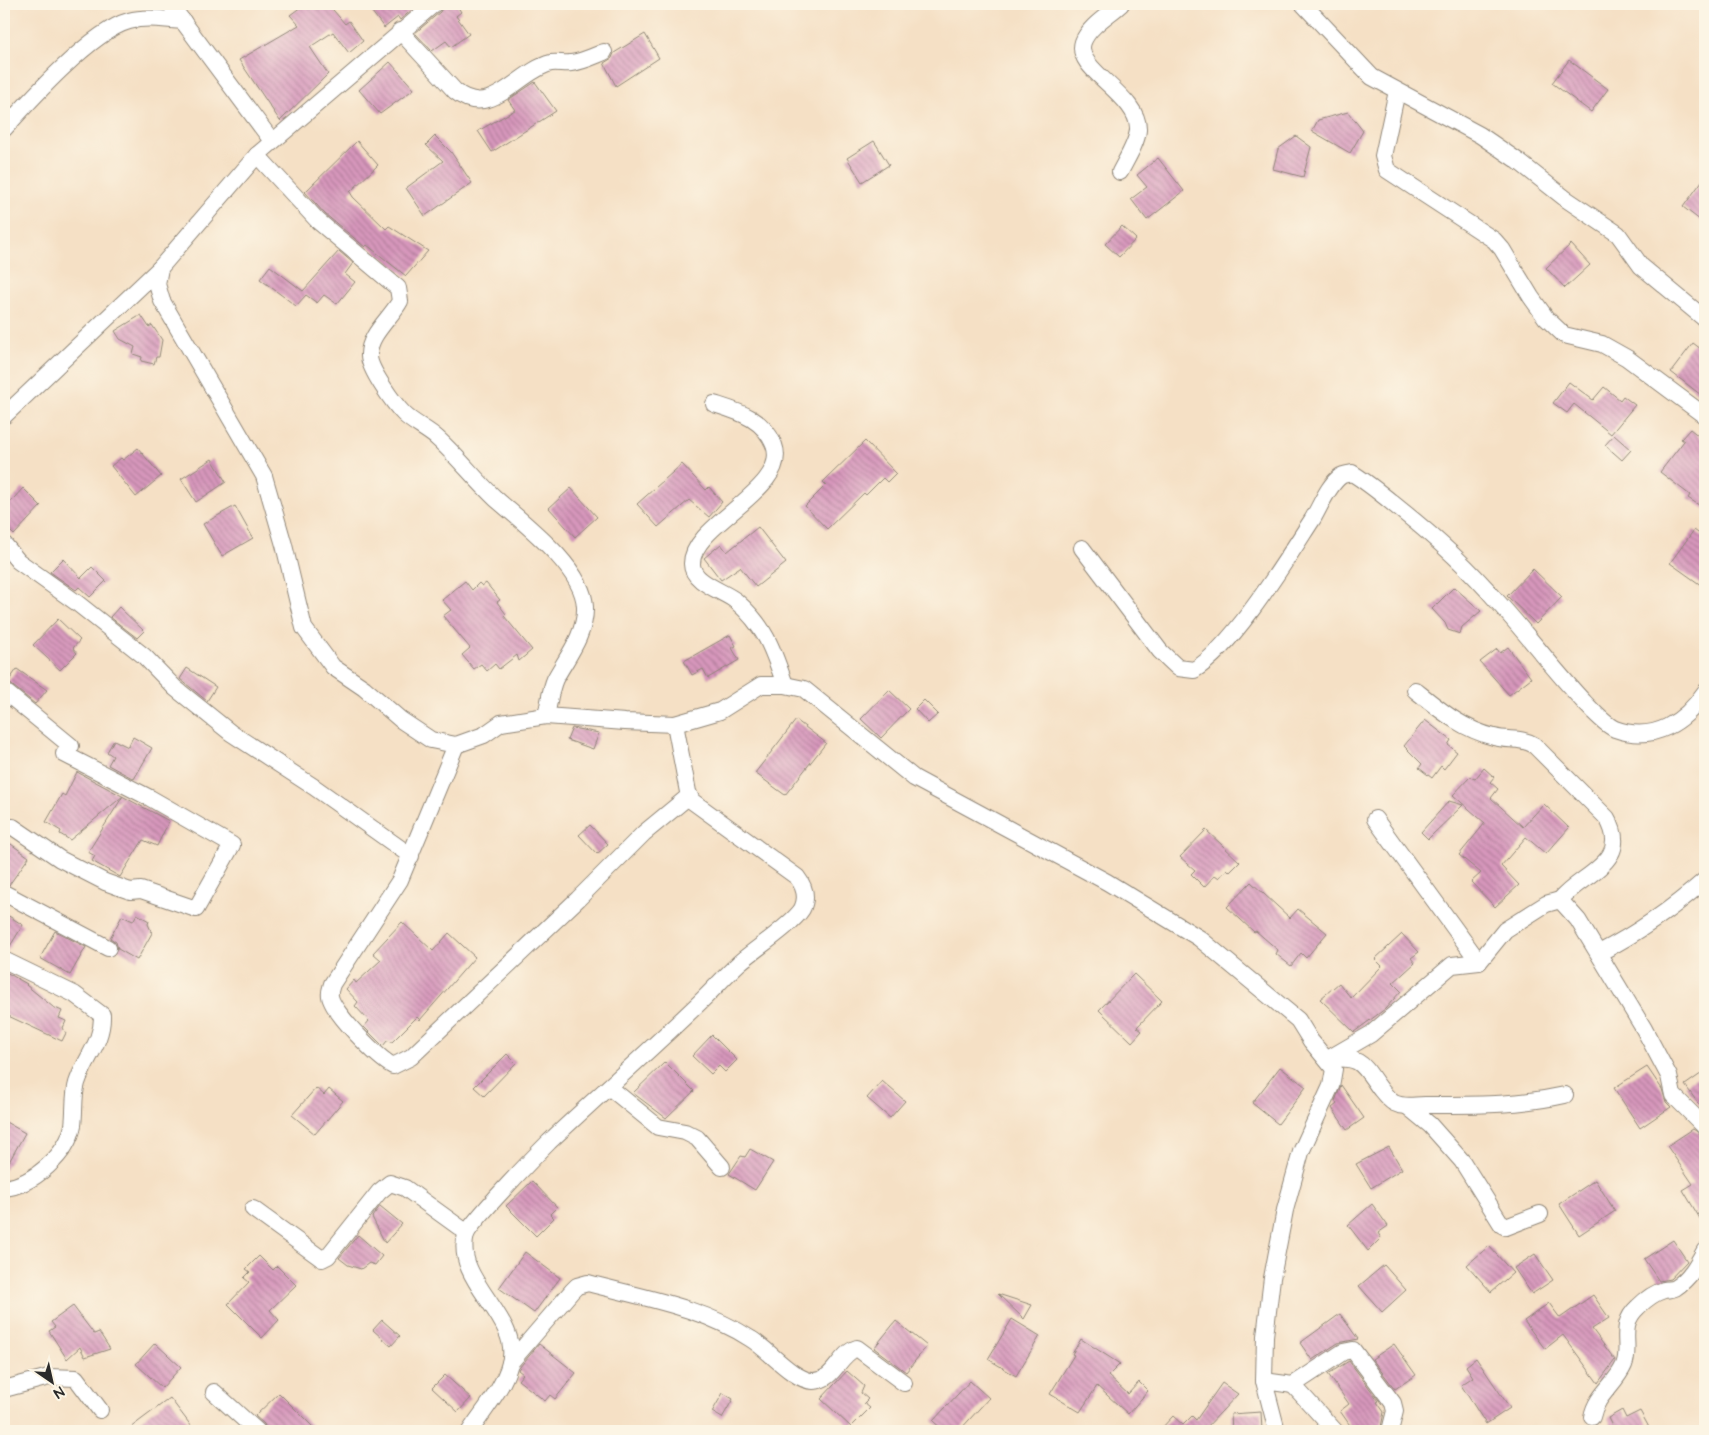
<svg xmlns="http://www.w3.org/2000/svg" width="1709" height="1435" viewBox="0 0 1709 1435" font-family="'Architects Daughter',sans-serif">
<defs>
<pattern id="building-back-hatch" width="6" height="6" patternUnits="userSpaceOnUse" patternTransform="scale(1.25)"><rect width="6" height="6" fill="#d797bc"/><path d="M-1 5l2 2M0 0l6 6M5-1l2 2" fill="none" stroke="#af7b99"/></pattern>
</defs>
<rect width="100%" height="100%" fill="#fcf5e5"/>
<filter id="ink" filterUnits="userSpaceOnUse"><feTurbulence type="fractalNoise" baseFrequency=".02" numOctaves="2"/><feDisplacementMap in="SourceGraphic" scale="10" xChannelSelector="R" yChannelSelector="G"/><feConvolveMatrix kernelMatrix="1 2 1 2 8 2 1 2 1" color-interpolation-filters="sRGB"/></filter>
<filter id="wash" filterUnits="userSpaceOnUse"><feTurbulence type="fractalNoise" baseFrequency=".0096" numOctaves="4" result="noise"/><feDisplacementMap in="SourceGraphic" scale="20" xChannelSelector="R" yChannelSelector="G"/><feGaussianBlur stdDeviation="1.12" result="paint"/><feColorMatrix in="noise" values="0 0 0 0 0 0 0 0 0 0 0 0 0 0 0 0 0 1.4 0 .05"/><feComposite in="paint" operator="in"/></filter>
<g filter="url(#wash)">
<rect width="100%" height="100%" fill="#f5e0c5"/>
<g id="blocks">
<g fill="url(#building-back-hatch)">
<path d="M305 4H328L345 24 349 21 363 41 349 53 333 32 310 47 328 74 280 121 239 60 299 25 290 15Z"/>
<path d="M366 4H419L400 20 398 17 384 28Z"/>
<path d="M444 4H456L461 12 456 16 469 34 451 47 446 41 432 51 415 33 440 12Z"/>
<path d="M645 34 659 58 616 86 604 63 612 58 614 53Z"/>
<path d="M1569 60 1608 89 1591 112 1552 83Z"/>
<path d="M390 62 414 89 380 114 359 90Z"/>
<path d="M535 82 556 111 492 152 478 131 515 110 508 100Z"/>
<path d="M1348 112 1363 131 1350 153 1312 131 1318 120Z"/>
<path d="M435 136 451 152 472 183 425 216 406 188 443 161 426 145Z"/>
<path d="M1296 136 1311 147 1303 177 1273 169 1278 149Z"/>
<path d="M357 141 378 165 350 192 353 197 386 229 389 226 428 251 406 276 367 245 365 247 325 214 305 192Z"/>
<path d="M874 141 889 165 862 182 847 158Z"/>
<path d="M1158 158 1184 191 1147 220 1131 199 1147 187 1137 175Z"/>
<path d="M1705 177V224L1683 207Z"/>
<path d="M1122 226 1136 239 1119 257 1105 244Z"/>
<path d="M1571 244 1590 265 1565 288 1546 268Z"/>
<path d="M339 251 353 263 345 274 355 282 337 304 324 295 317 303 306 295 296 306 260 279 270 266 303 291Z"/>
<path d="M141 315 149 327 152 325 162 340 159 357H156L154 364 141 361 142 357 133 354 135 347 120 339 115 331Z"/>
<path d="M1693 343 1705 352V398L1671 372Z"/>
<path d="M1569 382 1593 400 1604 387 1620 400 1623 396 1635 405 1611 434 1574 404 1567 413 1553 403Z"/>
<path d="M1690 429 1705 441V509L1688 498 1690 495 1660 472 1684 441 1681 439Z"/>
<path d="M1614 435 1631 450 1622 460 1605 445Z"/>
<path d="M865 441 896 473 887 482 883 478 866 495 864 493 827 529 805 506 826 485 823 482Z"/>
<path d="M138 448 161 476 136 497 111 466 121 458 123 460Z"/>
<path d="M212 459 226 482 196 502 181 479Z"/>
<path d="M682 464 706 490 709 487 722 502 709 517 689 500 658 527 637 504Z"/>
<path d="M23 488 41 506 14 535 5 526 10 521 6 517 10 512 5 508Z"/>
<path d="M571 488 597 517 575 537 549 508Z"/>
<path d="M235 506 253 538 222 556 203 524Z"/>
<path d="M758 527 786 563 756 587 740 567 721 580 704 558 721 544 727 552Z"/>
<path d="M1694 530 1705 538V588L1670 563Z"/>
<path d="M63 559 81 578 92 567 106 581 90 597 79 587 76 590 50 572Z"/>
<path d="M1533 569 1562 597 1536 624 1507 596Z"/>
<path d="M465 581 472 590 479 583 482 586 486 583 500 600 497 602 506 614 504 616 532 650 519 661 517 655 499 669 495 664 487 671 481 664 474 669 462 655 470 648 443 616 451 610 442 600Z"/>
<path d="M1454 587 1481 611 1462 627 1460 634 1448 630 1445 623 1432 609Z"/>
<path d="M119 607 144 631 137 638 110 617Z"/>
<path d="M58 619 80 640 73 648 77 653 60 670 33 645Z"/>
<path d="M730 635 736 646 732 648 739 660 708 678 703 669 692 675 684 661Z"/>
<path d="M1508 647 1531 678 1509 695 1480 662 1497 649 1500 653Z"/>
<path d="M187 668 216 687 207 701 180 679Z"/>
<path d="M17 669 47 690 35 704 8 682Z"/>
<path d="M889 690 909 709 881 738 861 719Z"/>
<path d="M924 700 938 714 928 723 915 709Z"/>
<path d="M796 720 826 743 785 795 755 773Z"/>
<path d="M1425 720 1451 740 1448 745 1457 752 1444 769 1441 766 1432 778 1419 768 1422 764 1404 746Z"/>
<path d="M572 728 599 733 593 749 567 740Z"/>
<path d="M133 737 152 748 134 779 108 765 113 756 107 752 114 740 128 747Z"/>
<path d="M1484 768 1494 777 1490 782 1498 789 1491 798 1523 827 1544 804 1569 828 1546 854 1526 837 1501 866 1519 885 1495 907 1471 882 1481 873 1459 855 1485 823 1453 795 1470 777 1475 779Z"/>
<path d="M77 772 169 821 157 846 143 840 120 877 92 861 95 856 88 852 123 796 70 840 60 834 61 831 46 822 62 794 65 796Z"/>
<path d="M1449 801 1463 805 1428 839 1421 832Z"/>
<path d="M590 825 608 844 597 854 579 835Z"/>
<path d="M1206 830 1240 862 1230 872 1227 869 1219 878 1215 875 1204 887 1191 874 1195 870 1180 857Z"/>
<path d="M4 839 29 857 9 885 4 883Z"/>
<path d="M1251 882 1290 918 1298 909 1327 933 1306 958 1301 953 1291 966 1276 954 1278 950 1256 931 1254 932 1227 907Z"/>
<path d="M4 913 23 925 7 951 4 950Z"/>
<path d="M137 914 149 921 148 924 152 933 137 960 118 949 116 942 110 938 122 916 133 921Z"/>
<path d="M402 922 433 951 449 933 475 957 420 1020 417 1017 392 1042 387 1041 383 1046 364 1027 369 1021 355 1006 358 1002 346 989 354 980 356 983 381 960 373 953Z"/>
<path d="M55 931 86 947 70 975 40 958Z"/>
<path d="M1402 934 1419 952 1411 958 1415 963 1393 983 1401 991 1385 1009 1354 1032 1320 999 1339 983 1351 998 1382 966 1375 959Z"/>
<path d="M4 971 27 984 26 985 53 1007 62 1011 59 1018 66 1021 63 1028 66 1033 62 1041 4 1014Z"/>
<path d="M1134 974 1162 1001 1137 1027 1142 1031 1132 1042 1099 1010Z"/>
<path d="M712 1035 737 1060 725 1072 719 1066 711 1074 692 1056Z"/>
<path d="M507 1054 516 1063 484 1096 474 1087Z"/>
<path d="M665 1062 694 1091 666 1118 633 1093Z"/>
<path d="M1280 1067 1306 1087 1278 1124 1252 1103Z"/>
<path d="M1647 1067 1662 1089 1666 1102 1671 1107 1640 1128 1614 1088Z"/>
<path d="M1705 1071V1113L1685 1085Z"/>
<path d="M882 1081 905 1101 890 1118 867 1098Z"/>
<path d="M1341 1085 1364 1118 1347 1130 1332 1108 1337 1104 1335 1101Z"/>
<path d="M316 1088 324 1095 329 1089 343 1101 315 1134 292 1115Z"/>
<path d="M4 1121 25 1133 4 1171Z"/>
<path d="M1693 1129 1705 1137V1227L1683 1190 1693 1184 1667 1146Z"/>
<path d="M1389 1147 1402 1169 1371 1188 1356 1164Z"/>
<path d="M750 1149 773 1162 755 1190 729 1174 741 1156 745 1157Z"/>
<path d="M1595 1180 1615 1211 1579 1235 1559 1204Z"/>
<path d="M532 1181 557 1207 550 1214 554 1218 536 1236 506 1206Z"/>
<path d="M1372 1204 1388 1226 1378 1233 1381 1238 1368 1251 1348 1225Z"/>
<path d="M380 1206 402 1224 385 1243 372 1217Z"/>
<path d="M358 1235 382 1256 375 1265 369 1263 361 1269 348 1265 339 1258Z"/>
<path d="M1673 1240 1687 1261 1670 1279 1659 1281 1644 1259Z"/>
<path d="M1489 1246 1513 1273 1491 1292 1467 1265Z"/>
<path d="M525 1252 560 1278 534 1313 499 1288Z"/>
<path d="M1535 1254 1553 1280 1532 1294 1514 1268Z"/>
<path d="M259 1256 273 1270 277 1266 296 1285 270 1310 279 1320 262 1338 228 1304 249 1282 244 1278 250 1272 246 1269Z"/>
<path d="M1384 1265 1406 1290 1382 1312 1359 1286Z"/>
<path d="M998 1294 1032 1305 1024 1319Z"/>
<path d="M1593 1295 1609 1318 1592 1329 1615 1360 1598 1383 1563 1335 1545 1349 1524 1321 1549 1303 1560 1318Z"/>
<path d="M73 1306 94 1334 99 1332 110 1349 85 1357 80 1347 67 1359 49 1331 55 1327 51 1322Z"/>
<path d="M1340 1314 1358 1339 1338 1343 1312 1360 1300 1343Z"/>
<path d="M1012 1319 1040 1336 1016 1376 988 1359Z"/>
<path d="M382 1320 400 1336 391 1346 373 1330Z"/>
<path d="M896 1321 927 1346 906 1372 874 1348Z"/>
<path d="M1081 1339 1120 1364 1108 1376 1128 1394 1139 1382 1148 1391 1128 1414 1097 1386 1080 1412 1050 1394 1074 1355 1072 1354Z"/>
<path d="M155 1343 181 1367 162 1388 136 1364Z"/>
<path d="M539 1344 576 1373 555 1399 550 1395 545 1401 518 1380 523 1374 518 1370 519 1368Z"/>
<path d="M1394 1344 1416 1375 1395 1389 1372 1359Z"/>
<path d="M1476 1358 1510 1408 1486 1424 1461 1385 1473 1377 1466 1366Z"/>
<path d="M1349 1361 1379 1401 1377 1402 1384 1412 1381 1427 1375 1431H1354L1340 1411 1349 1404 1328 1374Z"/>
<path d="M847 1371 864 1386 861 1393 868 1399 864 1403 870 1408 851 1427 821 1399Z"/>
<path d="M445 1375 471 1398 458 1412 432 1388Z"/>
<path d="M970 1381 989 1398 959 1431H944L933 1421Z"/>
<path d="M1222 1383 1238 1394 1205 1429 1208 1431H1159L1173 1416 1183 1425 1192 1416 1196 1420Z"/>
<path d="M279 1393 317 1431H267L264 1424 255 1416Z"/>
<path d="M723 1393 733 1399 722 1418 712 1412Z"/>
<path d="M170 1398 195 1431H126Z"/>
<path d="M1622 1410 1626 1418 1640 1411 1651 1431H1603L1612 1426 1608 1418Z"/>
<path d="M1261 1412 1262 1431H1232L1231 1414Z"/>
</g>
</g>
</g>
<g filter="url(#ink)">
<use href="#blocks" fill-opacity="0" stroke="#908678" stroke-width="1"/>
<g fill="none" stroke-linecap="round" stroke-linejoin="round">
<defs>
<g id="minor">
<path d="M170 4 272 141"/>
<path d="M1303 4 1372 77 1480 135 1518 161 1566 199 1618 234 1641 266 1705 319"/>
<path d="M400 31 455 91C491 121 518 71 551 63 558 62 564 64 571 63 582 62 594 56 604 52"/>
<path d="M1397 91 1383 156 1387 170 1494 240 1502 249 1531 297 1546 318 1564 335 1602 344 1627 358 1705 416"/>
<path d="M4 129C30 100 92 31 129 21 147 16 165 20 183 21"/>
<path d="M257 155 318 221 398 288 400 301C391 318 368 335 369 356 369 369 394 404 404 414 413 423 427 429 437 438 458 457 475 479 495 498 521 521 584 568 585 607 586 634 567 657 555 679 550 690 549 704 546 716"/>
<path d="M1120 172C1126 160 1137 143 1138 130 1140 95 1073 70 1083 42 1089 26 1109 15 1121 4"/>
<path d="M160 268 157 284 162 301 264 476 284 545 304 628 333 667 364 688 401 720 431 740 456 745 484 735 501 723 546 716 625 722 675 724 720 711 761 685H785L804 689 914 778 1107 882 1199 938 1298 1020 1311 1041 1334 1069 1331 1086 1301 1152 1285 1210 1272 1278 1265 1336 1264 1381 1277 1431"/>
<path d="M714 404C739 412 763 418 774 445 791 489 691 524 692 564 692 583 724 591 736 601 766 627 773 650 785 685"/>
<path d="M4 416 160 268 257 155 434 4"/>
<path d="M4 544 18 561 77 603 144 656 175 688 231 733 314 787 411 856"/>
<path d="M1082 548 1160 651 1178 668 1194 670C1233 647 1286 560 1312 520 1320 507 1328 485 1341 476 1344 474 1349 474 1352 473 1370 484 1385 497 1401 510 1436 538 1468 567 1497 601 1527 634 1553 669 1584 702 1592 710 1604 724 1615 729 1654 743 1685 722 1705 692"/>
<path d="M1415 690C1440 710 1462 729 1494 737 1508 741 1522 737 1534 745L1607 818C1633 862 1582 873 1560 900"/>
<path d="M4 691 71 746 64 754 150 798 232 845 196 909 141 890 130 891 105 882 60 859 13 827H4"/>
<path d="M456 745 400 880 332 984C331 988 329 992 330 996 332 1012 378 1058 393 1066L411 1057 430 1039 578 899 644 833 689 796"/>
<path d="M1375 819 1479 962"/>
<path d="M4 893 108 948"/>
<path d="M1599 953C1638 933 1672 909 1705 880"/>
<path d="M4 960 74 994 102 1015C103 1042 85 1058 77 1083 73 1096 75 1111 73 1125 68 1154 33 1185 4 1188"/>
<path d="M1328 1059 1371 1034 1452 965 1479 962 1505 930 1546 904 1560 900 1578 920 1644 1029 1669 1076 1673 1095 1705 1127"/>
<path d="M1331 1059C1363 1056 1363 1066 1381 1090 1385 1095 1389 1100 1394 1103 1404 1108 1414 1105 1425 1105 1474 1105 1516 1106 1565 1095"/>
<path d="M609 1087 658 1127 685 1132 697 1138 722 1167"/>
<path d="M1407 1106 1430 1125 1462 1161 1502 1225 1506 1227 1540 1214"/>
<path d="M253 1209 322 1259 328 1256 379 1192 390 1183 405 1188 466 1232"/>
<path d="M510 1363 572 1291 577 1286 588 1283C644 1298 702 1307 751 1339 768 1349 794 1381 813 1381 835 1381 838 1354 857 1348L904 1383"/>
<path d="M1264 1381 1293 1385 1343 1352 1353 1350 1393 1403 1395 1411 1390 1431"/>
<path d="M1293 1385 1335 1431"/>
<path d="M4 1389 49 1377 76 1378 100 1410"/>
<path d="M214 1392 257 1431"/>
<path d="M1592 1417C1596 1395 1616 1384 1624 1365 1632 1345 1617 1326 1638 1307 1645 1300 1654 1293 1664 1290 1668 1289 1671 1290 1675 1288 1690 1278 1697 1265 1705 1250"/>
<path d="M470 1431C484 1410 504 1387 510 1363 522 1318 453 1281 466 1235 469 1224 537 1154 549 1142 598 1096 648 1052 696 1006 711 992 724 977 739 963 755 949 792 925 802 909 808 897 804 886 797 877L692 801 688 792 675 724"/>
</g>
</defs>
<use href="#minor" stroke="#908678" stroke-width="18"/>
<use href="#minor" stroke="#fff" stroke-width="16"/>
</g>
</g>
<rect width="1709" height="1435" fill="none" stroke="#fcf5e5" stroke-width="20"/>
<g transform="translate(52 1382) rotate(146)" stroke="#fcf5e5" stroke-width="4" paint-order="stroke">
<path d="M0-4L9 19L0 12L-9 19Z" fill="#2b2b2b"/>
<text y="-8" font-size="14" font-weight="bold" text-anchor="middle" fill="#2b2b2b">N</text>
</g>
</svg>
